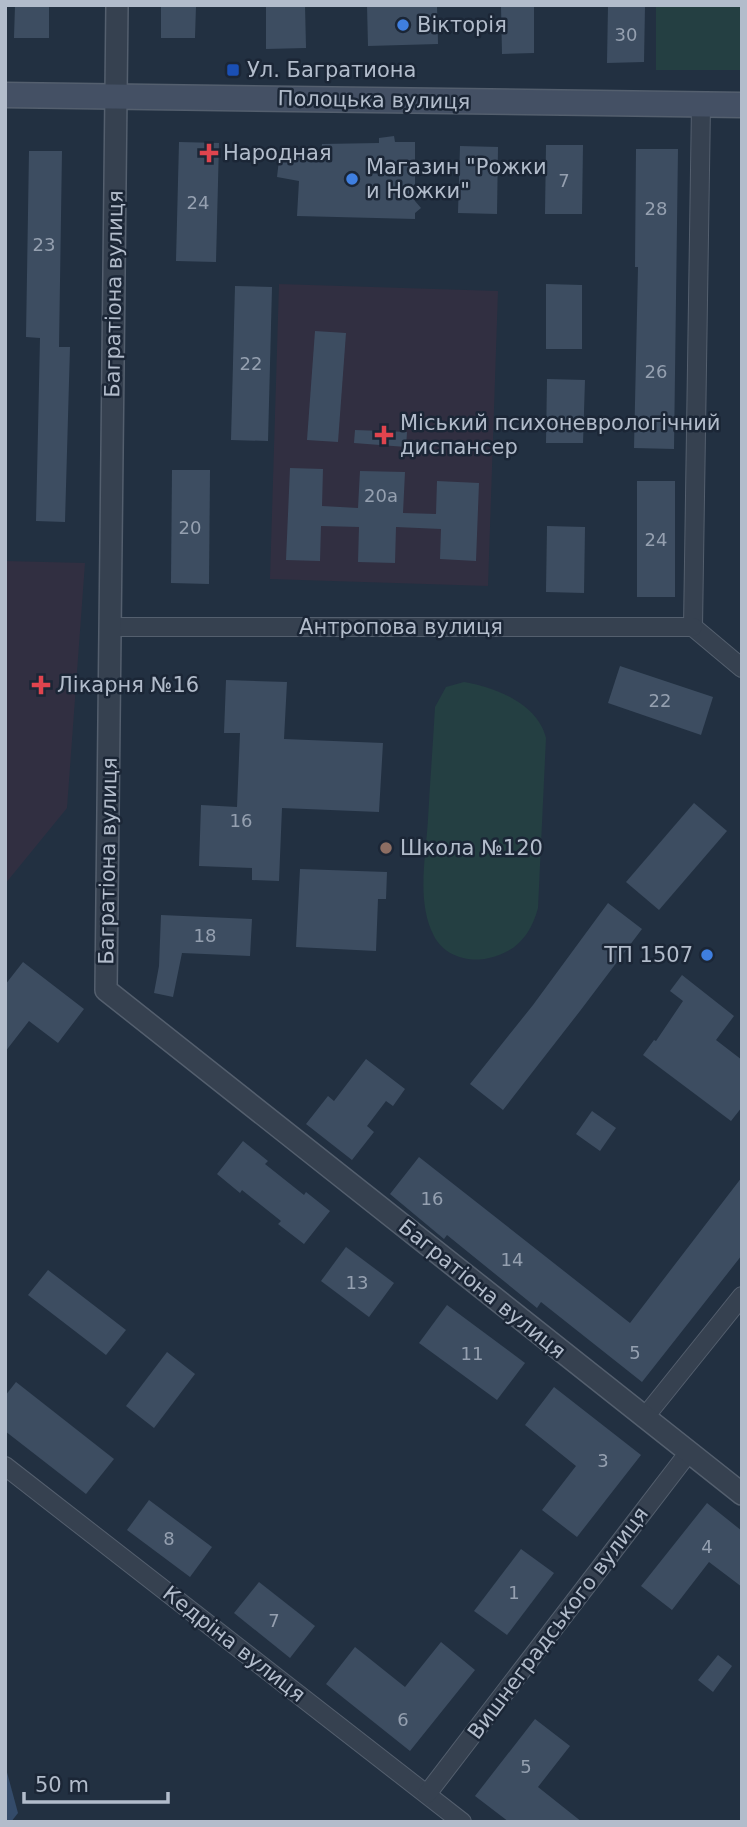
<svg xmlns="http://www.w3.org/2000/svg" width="747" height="1827" viewBox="0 0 747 1827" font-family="'DejaVu Sans',sans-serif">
<rect width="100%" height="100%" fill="#223041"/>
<g fill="#312f41">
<path d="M279 284 498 291 488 586 270 579Z"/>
<path d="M5 561 85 563 67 808 5 884Z"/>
</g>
<g fill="#243f42">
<rect x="656" y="5" width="86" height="65"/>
<path d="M464 682C495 687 538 704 546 738L538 908C531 934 517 952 489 958 469 963 444 956 434 936 416 902 426 856 428 819 430 782 433 744 435 707L446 687Z"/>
</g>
<path fill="#344b6a" d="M5 1765 18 1813 11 1822H5Z"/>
<g fill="#3d4d61">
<path d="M15 5H49V38H14Z"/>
<path d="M161 5H196L195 38H161Z"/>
<path d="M266 5H305L306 48 266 49Z"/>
<path d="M367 5H437L438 44 368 46Z"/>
<path d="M501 5H534V53L502 54Z"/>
<path d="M608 5H645L644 62 607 63Z"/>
<path d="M394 136 395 142H415V201L421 208 415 213V219L297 216 299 181 277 177 280 151 321 157 322 144 379 143V138Z"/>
<path d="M179 142 219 143 216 262 176 261Z"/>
<path d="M546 145H583L582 214H545Z"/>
<path d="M460 146 498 147 497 214 458 213Z"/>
<path d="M636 149H678L674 449 634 448 638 267H635Z"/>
<path d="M29 151H62L59 347H70L65 522 36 521 40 338 26 337Z"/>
<path d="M546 284 582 285V349H546Z"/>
<path d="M235 286 272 287 268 441 231 440Z"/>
<path d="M315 331 346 333 338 442 307 440Z"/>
<path d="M547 379 585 380 583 443H546Z"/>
<path d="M355 430 407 432 406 447 354 443Z"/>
<path d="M290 468 323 469 322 506 358 508 360 471 405 472 403 513 436 514 437 481 479 483 476 561 440 559 441 529 396 527 395 563 358 562 359 527 321 526 320 561 286 560Z"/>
<path d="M172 470H210L209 584 171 583Z"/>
<rect x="637" y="481" width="38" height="116"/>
<path d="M547 526 585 527 584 593 546 592Z"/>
<path d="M620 666 713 697 701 735 608 703Z"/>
<path d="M226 680 287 682 284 739 383 743 379 812 282 808 279 881 252 880V868L199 866 201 805 237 807 240 733H224Z"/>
<path d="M694 803 727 831 659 910 626 882Z"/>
<path d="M300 869 387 872 386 899H378L376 951 296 947Z"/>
<path d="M608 903 642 929 580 1011 503 1110 470 1084 533 1005Z"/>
<path d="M161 915 252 919 250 956 182 953 173 997 154 993 159 966Z"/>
<path d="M23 962 84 1009 58 1043 29 1021 5 1052V985Z"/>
<path d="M682 975 734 1016 716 1040 742 1060V1107L731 1121 643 1055 654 1040 656 1041 683 1001 670 991Z"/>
<path d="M366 1059 405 1089 393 1106 386 1101 367 1126 374 1132 352 1160 306 1124 328 1096 334 1101Z"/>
<path d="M592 1111 616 1128 600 1151 576 1134Z"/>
<path d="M243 1141 268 1161 265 1164 304 1195 306 1192 330 1211 304 1244 278 1224 281 1221 242 1190 240 1193 217 1174Z"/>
<path d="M419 1157 630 1323 742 1177V1255L642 1382 541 1302 537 1308 447 1235 444 1239 390 1194Z"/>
<path d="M346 1247 394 1283 369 1317 321 1281Z"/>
<path d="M48 1270 126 1330 106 1355 28 1295Z"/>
<path d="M447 1305 525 1363 497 1400 419 1343Z"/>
<path d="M167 1352 195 1374 154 1428 126 1406Z"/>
<path d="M16 1382 114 1459 86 1494 5 1431V1396Z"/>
<path d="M554 1387 641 1455 577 1537 542 1510 576 1466 525 1425Z"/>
<path d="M149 1500 212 1547 190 1577 127 1530Z"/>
<path d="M707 1503 742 1531V1587L709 1562 672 1610 641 1586Z"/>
<path d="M521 1549 554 1573 507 1635 474 1611Z"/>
<path d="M259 1582 315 1626 290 1658 234 1613Z"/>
<path d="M441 1642 475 1670 410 1751 326 1684 355 1647 405 1687Z"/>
<path d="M718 1655 732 1666 713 1692 698 1680Z"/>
<path d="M535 1719 570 1746 538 1787 582 1822H509L475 1796Z"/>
</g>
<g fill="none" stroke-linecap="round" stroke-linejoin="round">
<defs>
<g id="minor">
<path d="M701 105 693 627 742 668"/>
<path d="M110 627H693"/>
<path d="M644 1418 742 1296"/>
<path d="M5 1466 462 1822"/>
<path d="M427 1794 689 1452"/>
</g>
<path id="tertiary" d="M117 5 106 990 742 1494"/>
<path id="secondary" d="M5 95 742 105"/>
</defs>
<use href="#minor" stroke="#545f6e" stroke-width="20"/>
<use href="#tertiary" stroke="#545f6e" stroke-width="24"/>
<use href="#secondary" stroke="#545f6e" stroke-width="27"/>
<use href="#minor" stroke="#364150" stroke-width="18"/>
<use href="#tertiary" stroke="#364150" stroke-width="21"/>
<use href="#secondary" stroke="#445064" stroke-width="24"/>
</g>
<g fill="#3f7fe0" stroke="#1b2636" stroke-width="2.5">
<circle cx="403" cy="25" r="7"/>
<circle cx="352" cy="179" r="7"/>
<circle cx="707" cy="955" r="7"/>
</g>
<rect fill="#1a4fb4" stroke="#1b2636" stroke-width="2.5" x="226" y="63" width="14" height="14" rx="3.5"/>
<g fill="#e0444e" stroke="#1b2636" stroke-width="2.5">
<path d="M205.5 142.5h7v7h7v7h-7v7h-7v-7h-7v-7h7z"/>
<path d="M380.5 424.5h7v7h7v7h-7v7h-7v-7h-7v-7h7z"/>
<path d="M37.5 674.5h7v7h7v7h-7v7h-7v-7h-7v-7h7z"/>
</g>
<circle fill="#8d6e63" stroke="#1b2636" stroke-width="2.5" cx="386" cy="848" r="7"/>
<g text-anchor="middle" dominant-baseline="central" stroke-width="5" stroke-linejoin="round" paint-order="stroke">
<g font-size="18" fill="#95a0b0">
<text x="626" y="34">30</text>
<text x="564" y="180">7</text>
<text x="198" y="202">24</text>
<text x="656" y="208">28</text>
<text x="44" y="244">23</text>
<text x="251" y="363">22</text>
<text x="656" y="371">26</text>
<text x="381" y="495">20а</text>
<text x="190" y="527">20</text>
<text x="656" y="539">24</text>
<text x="660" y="700">22</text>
<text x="241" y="820">16</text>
<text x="205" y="935">18</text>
<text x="432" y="1198">16</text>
<text x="512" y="1259">14</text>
<text x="357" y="1282">13</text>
<text x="635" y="1352">5</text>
<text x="472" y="1353">11</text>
<text x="603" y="1460">3</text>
<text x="169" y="1538">8</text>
<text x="707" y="1546">4</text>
<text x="514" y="1592">1</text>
<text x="274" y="1620">7</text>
<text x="403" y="1719">6</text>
<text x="526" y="1766">5</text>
</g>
<g font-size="21" fill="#b2bccb" stroke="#1b2636" text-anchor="start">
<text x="417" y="25">Вікторія</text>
<text x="247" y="70">Ул. Багратиона</text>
<text x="223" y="153">Народная</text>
<text x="366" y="167">Магазин "Рожки<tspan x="366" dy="24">и Ножки"</tspan></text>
<text x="400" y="423">Міський психоневрологічний<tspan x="400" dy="24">диспансер</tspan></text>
<text x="57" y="685">Лікарня №16</text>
<text x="400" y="848">Школа №120</text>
<text x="693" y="955" text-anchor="end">ТП 1507</text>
</g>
<g font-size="21" fill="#b2bccb" stroke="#1b2636">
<text transform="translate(374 100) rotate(1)">Полоцька вулиця</text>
<text transform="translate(114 294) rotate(-89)">Багратіона вулиця</text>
<text x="401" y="627">Антропова вулиця</text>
<text transform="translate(108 861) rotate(-89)">Багратіона вулиця</text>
<text transform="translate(482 1289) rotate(39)">Багратіона вулиця</text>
<text transform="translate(558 1623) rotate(-53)">Вишнеградського вулиця</text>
<text transform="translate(234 1644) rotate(38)">Кедріна вулиця</text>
</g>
</g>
<rect width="747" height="1827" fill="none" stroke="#b2bccb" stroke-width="14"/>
<path d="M24 1792v10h144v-10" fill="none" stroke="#b2bccb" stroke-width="3.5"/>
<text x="35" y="1792" font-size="21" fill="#b2bccb" stroke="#1b2636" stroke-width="5" paint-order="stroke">50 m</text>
</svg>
